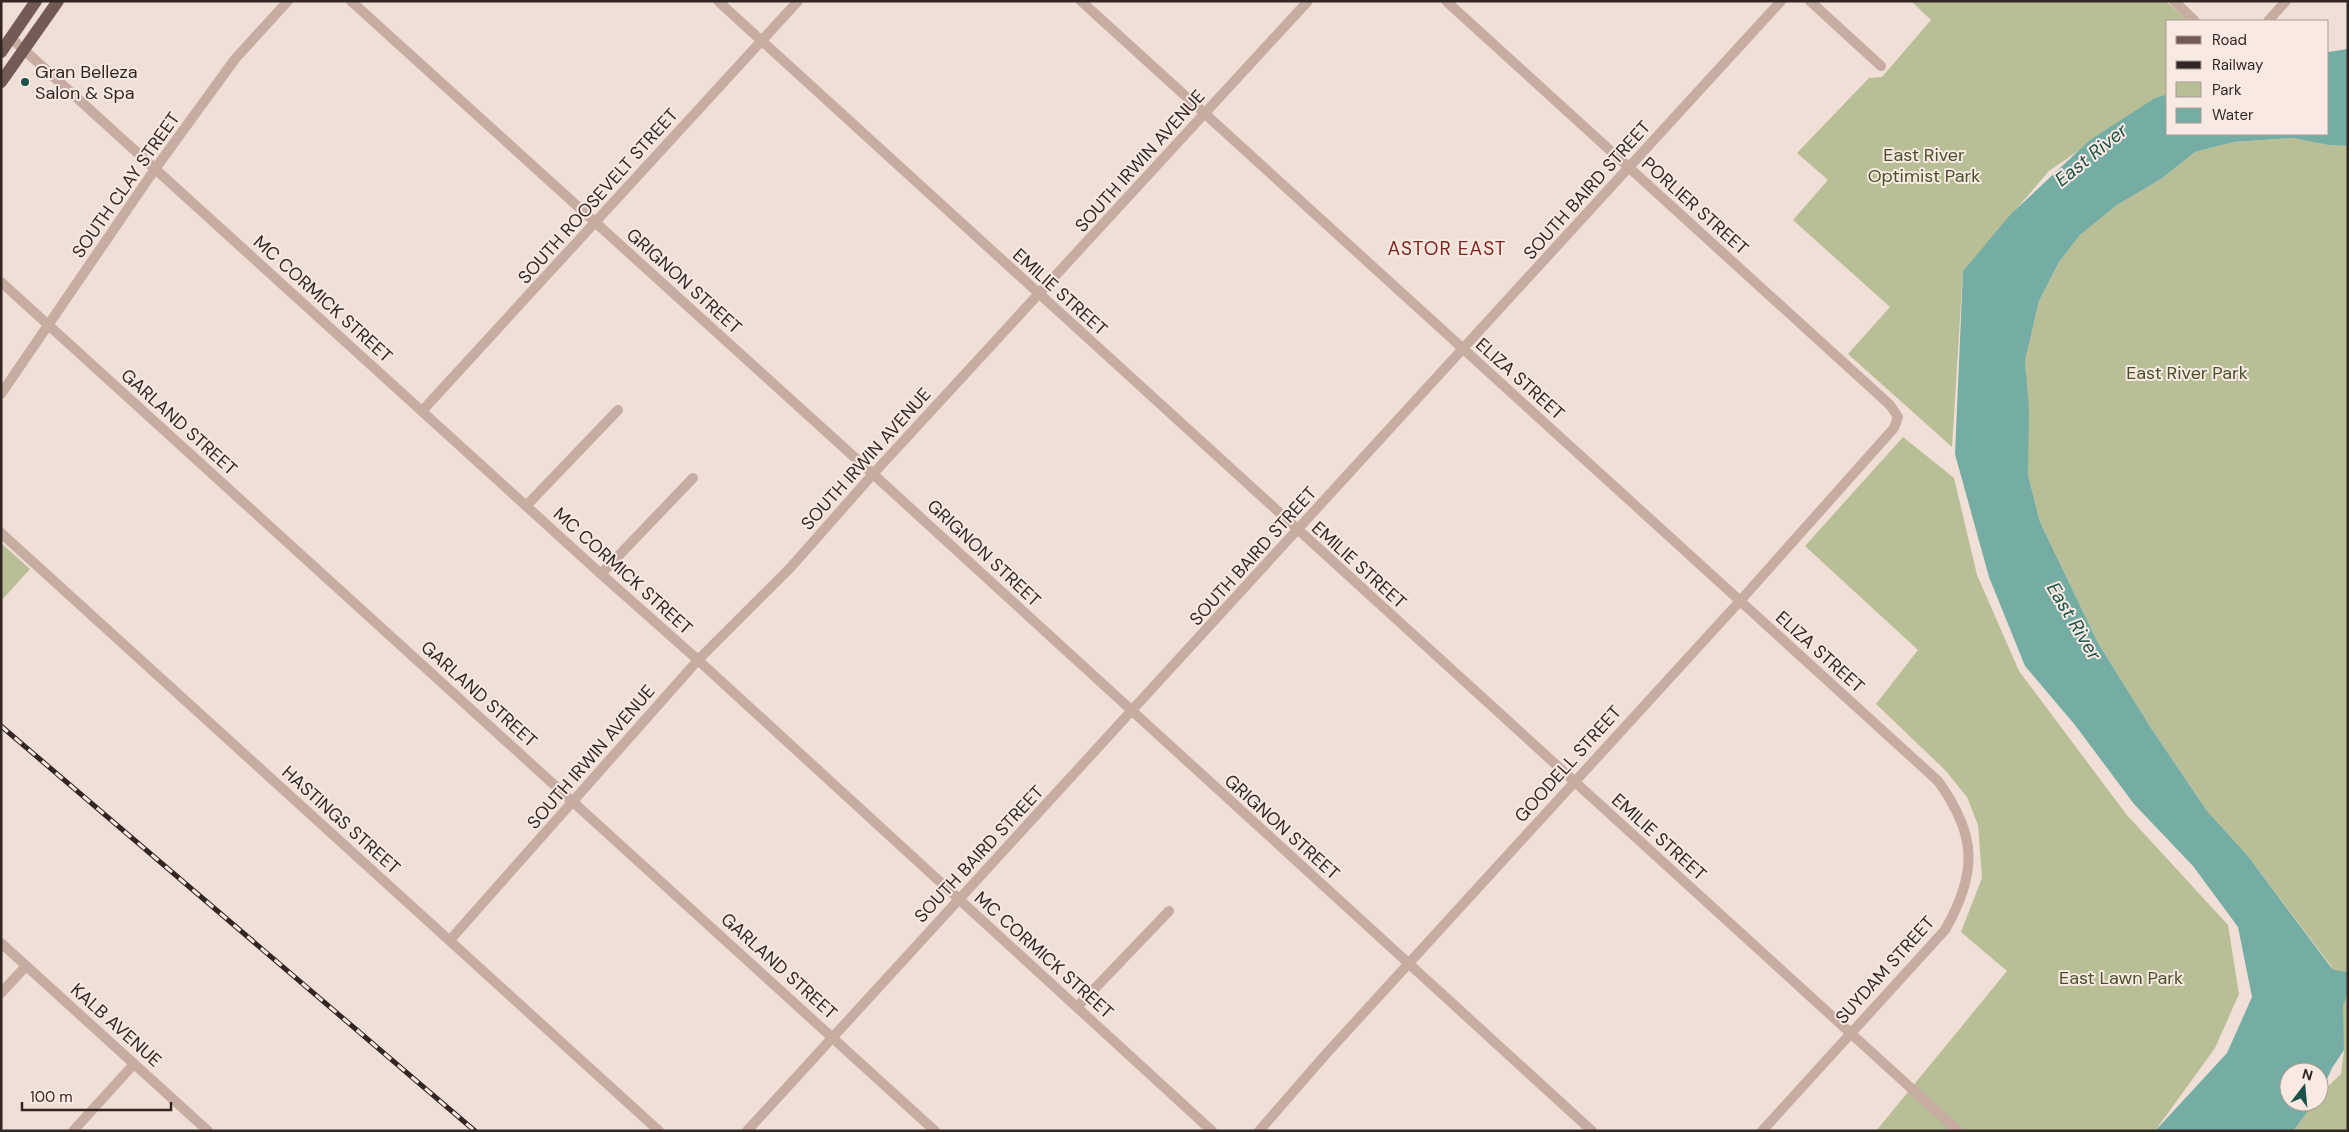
<svg xmlns="http://www.w3.org/2000/svg" width="2349" height="1132" viewBox="0 0 2349 1132" font-family="'DM Sans',sans-serif">
<rect width="100%" height="100%" fill="#f0dfd6"/>
<g fill="#b8be96">
<path d="M1911 1H2166L2188 21H2168V94L2155 98 2049 171 1963 271 1952 447 1848 354 1890 307 1793 220 1828 180 1797 153 1869 78 1882 77 1931 20Z"/>
<path d="M2293 138 2328 145 2348 146V1131H2293L2315 1102H2319L2322 1092 2341 1074 2344 1050 2342 1030 2334 970 2248 856 2207 811 2151 728 2098 643 2040 522 2028 475 2025 361 2039 301 2059 262 2080 235 2117 205 2161 179 2195 152 2234 142Z"/>
<path d="M1903 437 1954 478 1977 575 2019 671 2126 814 2228 925 2239 994 2215 1048 2155 1131H1876L2007 971 1961 932 1982 878 1978 825 1967 797 1945 770 1876 704 1918 650 1805 546Z"/>
<path d="M1 543 30 569 1 601Z"/>
</g>
<path fill="#75ada5" d="M2348 49V146L2328 145 2293 138 2234 142 2195 152 2161 179 2117 205 2080 235 2059 262 2039 301 2025 361 2029 409 2028 475 2040 522 2098 643 2151 728 2207 811 2248 856 2330 966 2334 970 2348 972V992L2343 1006 2344 1050 2332 1068 2319 1097V1072H2289V1102H2315L2293 1131H2155L2227 1053 2252 997 2238 927 2193 866 2134 804 2075 725 2025 666 1989 577 1955 454 1963 271 2011 214 2090 140 2155 98 2168 94V134H2328V52Z"/>
<g fill="none" stroke-linecap="round" stroke-linejoin="round">
<g stroke="#c7aca2" stroke-width="10">
<path d="M351 1 873 474 1592 1131"/>
<path d="M718 1 1958 1131"/>
<path d="M1081 1 1938 781C1977 835 1978 872 1945 930L1762 1131"/>
<path d="M1810 1 1881 66"/>
<path d="M2174 1 2195 21"/>
<path d="M2268 21 2286 1"/>
<path d="M11 38 601 574 698 660 1212 1131"/>
<path d="M1 282 935 1131"/>
<path d="M1 394 155 169 235 59 288 1"/>
<path d="M422 411 798 1"/>
<path d="M526 506 618 410"/>
<path d="M1 533 659 1131"/>
<path d="M601 574 693 478"/>
<path d="M450 940 698 660 791 567 873 474 1308 1"/>
<path d="M1 943 208 1131"/>
<path d="M1 993 26 966"/>
<path d="M1077 1007 1169 911"/>
<path d="M73 1131 134 1064"/>
<path d="M747 1131 1781 1"/>
<path d="M1259 1131 1326 1054 1740 601 1894 428 1898 417 1890 405 1446 1"/>
</g>
<g stroke="#745a55" stroke-width="12">
<path d="M1 52 36 1"/>
<path d="M1 82 58 1"/>
</g>
<defs>
<path id="rail" d="M1 726 475 1131"/>
</defs>
<use href="#rail" stroke="#322625" stroke-width="5"/>
<use href="#rail" stroke="#f8eae2" stroke-width="3" stroke-dasharray="9" stroke-linecap="butt"/>
</g>
<circle fill="#1b534c" stroke="#f8eae2" stroke-width="2" cx="25" cy="82" r="5"/>
<g text-anchor="middle" dominant-baseline="central" stroke-width="4" stroke-linejoin="round" paint-order="stroke">
<g font-size="18" fill="#322625" stroke="#f8eae2" text-anchor="start">
<text x="35" y="72">Gran Belleza<tspan x="35" dy="21">Salon &amp; Spa</tspan></text>
</g>
<g font-size="18" fill="#495029" stroke="#f8eae2">
<text x="1924" y="155">East River<tspan x="1924" dy="21">Optimist Park</tspan></text>
<text x="2187" y="373">East River Park</text>
<text x="2121" y="978">East Lawn Park</text>
</g>
<g font-size="18" fill="#322625" stroke="#f8eae2">
<text transform="translate(1140 161) rotate(-48)">SOUTH IRWIN AVENUE</text>
<text transform="translate(126 185) rotate(-55)">SOUTH CLAY STREET</text>
<text transform="translate(1587 190) rotate(-48)">SOUTH BAIRD STREET</text>
<text transform="translate(598 196) rotate(-48)">SOUTH ROOSEVELT STREET</text>
<text transform="translate(1695 206) rotate(42)">PORLIER STREET</text>
<text transform="translate(684 281) rotate(42)">GRIGNON STREET</text>
<text transform="translate(1060 292) rotate(42)">EMILIE STREET</text>
<text transform="translate(323 299) rotate(42)">MC CORMICK STREET</text>
<text transform="translate(1520 379) rotate(42)">ELIZA STREET</text>
<text transform="translate(179 422) rotate(42)">GARLAND STREET</text>
<text transform="translate(866 459) rotate(-48)">SOUTH IRWIN AVENUE</text>
<text transform="translate(984 553) rotate(43)">GRIGNON STREET</text>
<text transform="translate(1253 556) rotate(-48)">SOUTH BAIRD STREET</text>
<text transform="translate(1359 565) rotate(42)">EMILIE STREET</text>
<text transform="translate(623 571) rotate(42)">MC CORMICK STREET</text>
<text transform="translate(1820 652) rotate(42)">ELIZA STREET</text>
<text transform="translate(479 694) rotate(42)">GARLAND STREET</text>
<text transform="translate(591 757) rotate(-49)">SOUTH IRWIN AVENUE</text>
<text transform="translate(1568 764) rotate(-48)">GOODELL STREET</text>
<text transform="translate(341 820) rotate(42)">HASTINGS STREET</text>
<text transform="translate(1282 827) rotate(42)">GRIGNON STREET</text>
<text transform="translate(1659 837) rotate(42)">EMILIE STREET</text>
<text transform="translate(979 854) rotate(-47)">SOUTH BAIRD STREET</text>
<text transform="translate(1044 955) rotate(42)">MC CORMICK STREET</text>
<text transform="translate(779 966) rotate(42)">GARLAND STREET</text>
<text transform="translate(1885 970) rotate(-48)">SUYDAM STREET</text>
<text transform="translate(116 1025) rotate(42)">KALB AVENUE</text>
</g>
<g font-size="19" font-style="italic" fill="#1b534c" stroke="#f8eae2">
<text transform="translate(2091 155) rotate(-39)">East River</text>
<text transform="translate(2074 621) rotate(59)">East River</text>
</g>
<g font-size="19" letter-spacing="1" fill="#80241f" stroke="#f8eae2">
<text x="1447" y="248">ASTOR EAST</text>
</g>
</g>
<rect width="2349" height="1132" fill="none" stroke="#322625" stroke-width="5"/>
<rect x="2166" y="20" width="162" height="115" fill="#f8eae2" stroke="#a99c96"/>
<rect x="2176" y="36" width="25" height="8" fill="#745a55" stroke="#a99c96"/>
<text x="2212" y="45" font-size="15" fill="#322625">Road</text>
<rect x="2176" y="61" width="25" height="8" fill="#322625" stroke="#a99c96"/>
<text x="2212" y="70" font-size="15" fill="#322625">Railway</text>
<rect x="2176" y="82" width="25" height="15" fill="#b8be96" stroke="#a99c96"/>
<text x="2212" y="95" font-size="15" fill="#322625">Park</text>
<rect x="2176" y="108" width="25" height="15" fill="#75ada5" stroke="#a99c96"/>
<text x="2212" y="120" font-size="15" fill="#322625">Water</text>
<g transform="translate(2304 1087) rotate(16)"><circle r="24" fill="#f8eae2" stroke="#a99c96"/>
<path d="M0-4L9 19L0 12L-9 19Z" fill="#1b534c"/>
<text y="-8" font-size="14" font-weight="bold" text-anchor="middle" fill="#322625">N</text>
</g>
<path d="M22 1102v8h149v-8" fill="none" stroke="#322625" stroke-width="2.5"/>
<text x="30" y="1102" font-size="15" fill="#322625" stroke="#f8eae2" stroke-width="4" paint-order="stroke">100 m</text>
</svg>
